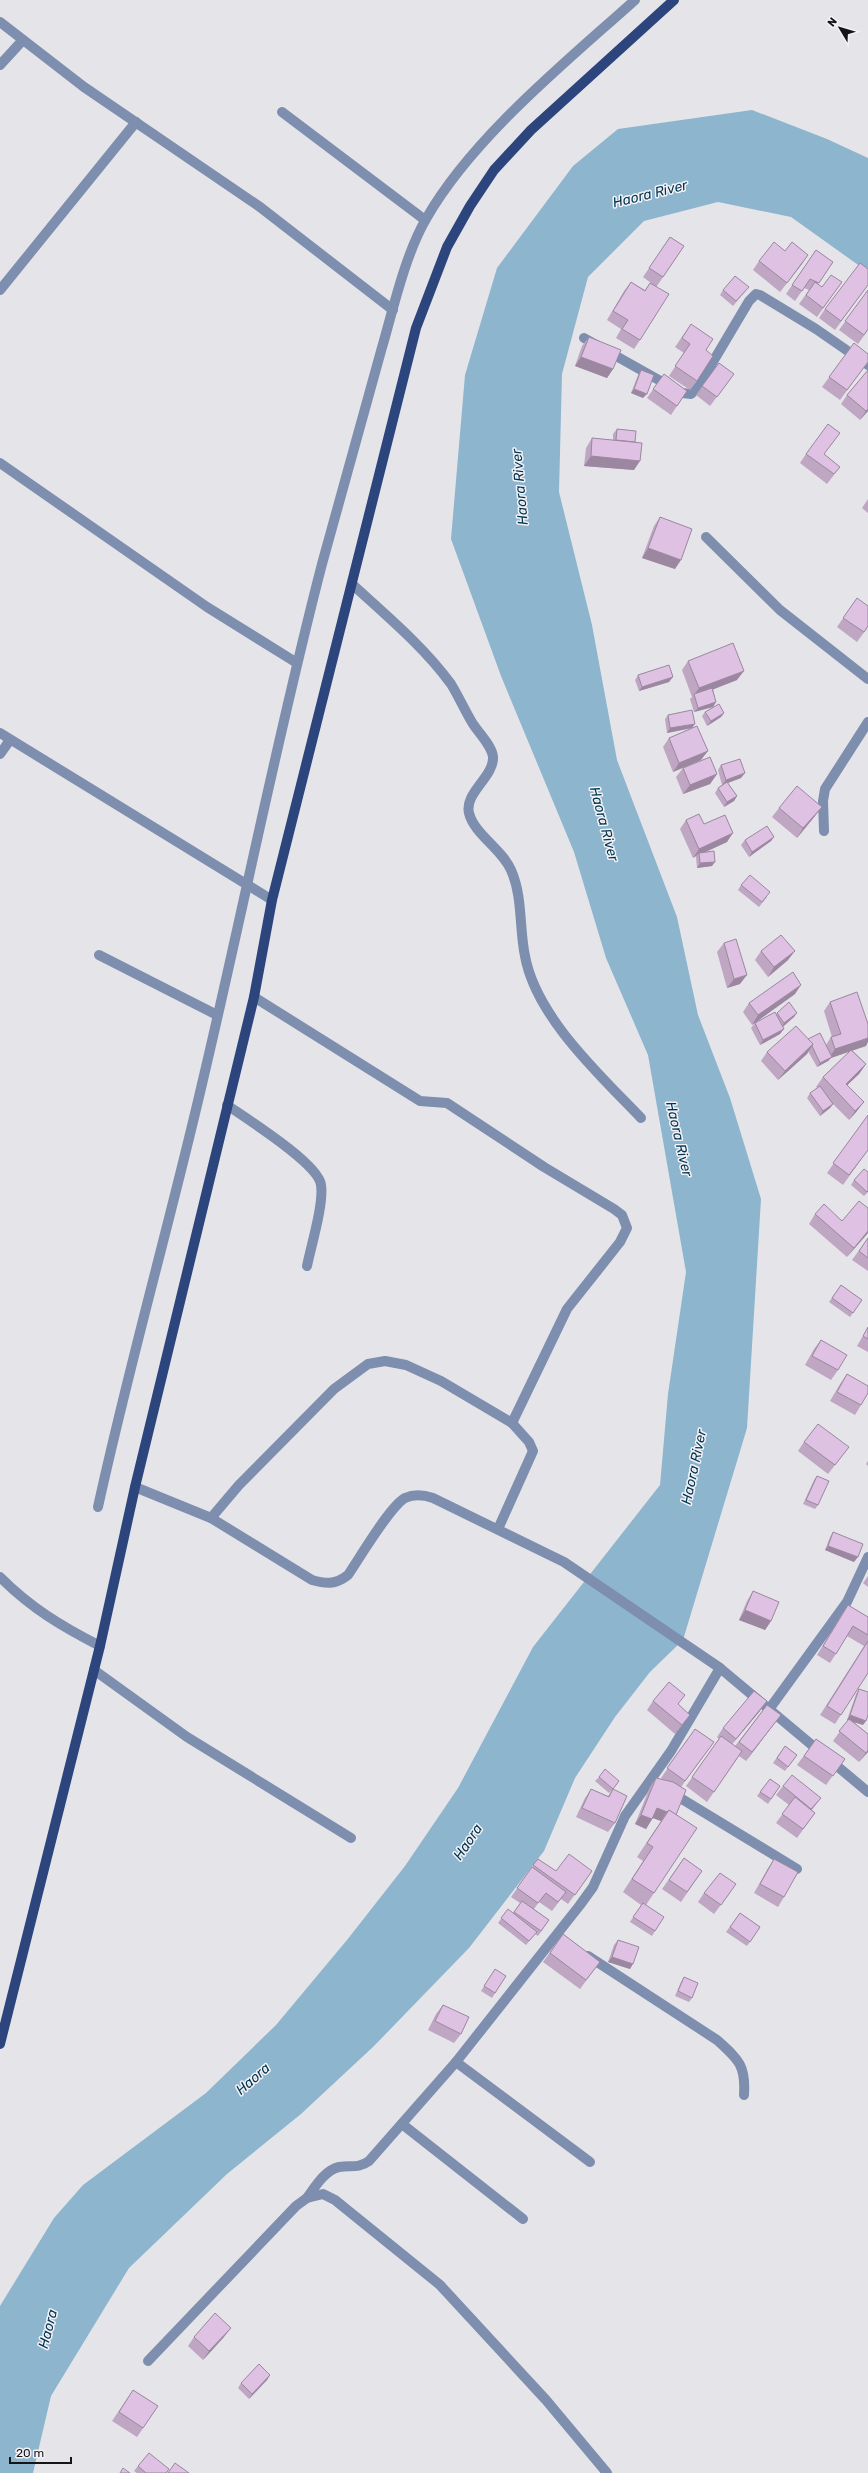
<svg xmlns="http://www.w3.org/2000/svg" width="868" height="2473" viewBox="0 0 868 2473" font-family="Rubik,sans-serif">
<rect width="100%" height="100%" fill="#e5e5e9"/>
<path fill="#8db5ce" d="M752 110 827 139 868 158V272L791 217 718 202 644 221 588 277 562 374 559 492 592 625 617 760 677 917 698 1015 730 1098 761 1199 747 1428 683 1640 650 1672 615 1717 575 1778 544 1851 469 1948 374 2046 301 2114 227 2174 129 2268 51 2396 33 2473H0V2306L54 2218 83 2185 206 2093 276 2025 347 1940 405 1866 458 1788 533 1647 660 1485 668 1394 686 1272 648 1055 606 958 574 852 501 676 451 539 465 375 497 268 573 166 618 129Z"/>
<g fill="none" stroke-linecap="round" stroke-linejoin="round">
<g stroke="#7e8eaf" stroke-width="10">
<path d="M0 22 84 87 260 207 393 310"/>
<path d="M0 65 22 41"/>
<path d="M282 112 425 220"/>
<path d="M0 290 136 122"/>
<path d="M584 338 682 393 691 394 698 387 749 301 756 294 760 295 816 329 868 365"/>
<path d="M0 463 207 607 297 663"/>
<path d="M706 537 780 610 868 679"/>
<path d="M353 585C387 616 424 647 451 684 459 697 465 711 473 724 479 733 492 746 493 757 494 777 464 793 469 813 474 834 502 849 511 870 523 897 519 928 525 956 536 1017 600 1075 641 1118"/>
<path d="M0 733 272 900"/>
<path d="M0 754 10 740"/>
<path d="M824 831 823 801 825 789 868 722"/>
<path d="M99 955 217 1015"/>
<path d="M227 1105C247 1119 319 1164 321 1185 324 1204 311 1246 307 1266"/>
<path d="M135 1487 211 1518 312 1580C326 1584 335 1585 348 1575 359 1559 390 1506 405 1498 414 1494 424 1495 433 1498L564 1562 720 1668 868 1792"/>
<path d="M98 1507C129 1365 169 1226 202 1084 243 911 277 737 322 564 341 493 361 422 381 351 393 310 405 255 426 219 472 138 566 62 635 0"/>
<path d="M211 1518 239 1485 334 1389 368 1364 385 1361 406 1365 441 1381 512 1423 567 1309 620 1242 627 1228 622 1215 614 1209 544 1167 447 1103 420 1101 254 997"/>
<path d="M498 1529 533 1451 529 1442 512 1423"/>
<path d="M0 1577C31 1608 61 1626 100 1646"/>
<path d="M94 1670 187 1737 351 1838"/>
<path d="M770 1708 847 1602 868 1557"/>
<path d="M672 1793 797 1869"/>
<path d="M588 1956 717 2040C738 2059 746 2065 744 2095"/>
<path d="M456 2062 590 2162"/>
<path d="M402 2124 523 2219"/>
<path d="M307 2198C315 2187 325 2170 339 2167 351 2165 358 2169 369 2161L456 2062 580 1905 593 1887 625 1816 671 1751 720 1668"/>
<path d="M148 2361 296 2206 307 2198 323 2194 335 2200 440 2285 546 2400 607 2473"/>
</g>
<path stroke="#2d457d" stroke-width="10" d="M0 2044 100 1646 135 1487 254 997 272 900 416 328 447 247 470 206 494 170 531 130 674 0"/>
</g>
<g fill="#bfa6c3">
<path d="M670 237 684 246 657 286 640 340 634 349 616 338 621 329 607 320 624 291 631 282 645 290 650 283H651L643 277Z"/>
<path d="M816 250 833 262 818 284 822 287 842 282 817 317 799 304 809 290 804 288 795 301 786 294Z"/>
<path d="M759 261 802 264 780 292 753 270Z"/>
<path d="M868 285 835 330 819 318 825 309Z"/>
<path d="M749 287 733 306 720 295 723 290Z"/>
<path d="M868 290V330L858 344 839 330Z"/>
<path d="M691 324 706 350 697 381 690 390 669 376 684 353 675 347Z"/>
<path d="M589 337 613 369 607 378 575 366 582 346Z"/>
<path d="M854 343 868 362 840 400 822 387Z"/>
<path d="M719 363 734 374 710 406 696 395Z"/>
<path d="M641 370 643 398 631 393 638 375Z"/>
<path d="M868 370V411L860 420 841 404 847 395Z"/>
<path d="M664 374 687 391 671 415 647 398Z"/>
<path d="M617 429 635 442 634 470 584 466 586 448 592 438 613 440V434Z"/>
<path d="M806 454H824L840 467 827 484 800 463Z"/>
<path d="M868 499V513L862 508Z"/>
<path d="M660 517 675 569 642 558 654 526Z"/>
<path d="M857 598 868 627 857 642 837 627Z"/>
<path d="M688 661 737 680 713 689 716 702 713 707 694 712 690 699 692 697 682 670Z"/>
<path d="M638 675 669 682 639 691 635 680Z"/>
<path d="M705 712 724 713 721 717 707 726 702 716Z"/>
<path d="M668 715 692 728 701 760 673 772 663 747 669 738 692 728 667 733 665 719Z"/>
<path d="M721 765 741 778 728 783 737 796 734 801 724 807 715 793 718 788 723 784 722 785 718 770Z"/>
<path d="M683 768 717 774 710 784 683 794 676 777Z"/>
<path d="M822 807 815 816 797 838 772 817 779 808Z"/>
<path d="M686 820 704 824 727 842 705 852 712 866 697 868 696 857V856L693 858 680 829Z"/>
<path d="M774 837 771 841 749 857 741 845 745 840Z"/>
<path d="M741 885 767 897 759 907 738 890Z"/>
<path d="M724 943 740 984 727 988 717 952Z"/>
<path d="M761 951 788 960 768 977 755 960Z"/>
<path d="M795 994 752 1025 743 1012 749 1003Z"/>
<path d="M830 1002 866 1046 852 1050 866 1064 859 1074 847 1085 857 1111 849 1120 833 1104 830 1108 820 1116 807 1098 810 1093 818 1088 816 1087 823 1077 850 1051 831 1058 828 1061 817 1067 808 1051 807 1054 778 1080 761 1061 767 1052 808 1039 826 1045 831 1037H832L824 1011Z"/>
<path d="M777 1013 794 1017 783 1027 780 1034 760 1045 751 1028 755 1023 776 1014Z"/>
<path d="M868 1115V1150L843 1185 827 1173Z"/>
<path d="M854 1180 868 1192 864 1196 851 1185Z"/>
<path d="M815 1214 842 1221 868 1233 847 1257 809 1224Z"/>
<path d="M868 1238V1271L852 1260Z"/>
<path d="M841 1285 862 1300 850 1317 829 1302Z"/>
<path d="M868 1327V1352L857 1346Z"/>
<path d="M821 1340 838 1370 831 1380 805 1365 814 1349Z"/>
<path d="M847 1374 861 1405 855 1415 830 1401 840 1384Z"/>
<path d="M804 1442 842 1456 828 1474 798 1451Z"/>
<path d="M868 1461V1466L866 1464Z"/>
<path d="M817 1476 818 1505 815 1509 803 1504 814 1480Z"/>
<path d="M833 1532 854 1562 825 1550 830 1537Z"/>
<path d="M868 1576V1587L863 1583Z"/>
<path d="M753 1591 771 1621 765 1630 739 1620 747 1601Z"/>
<path d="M848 1605 868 1617V1673L835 1724 820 1715 864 1646 847 1636 830 1663 817 1655 842 1614Z"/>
<path d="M859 1689 863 1725 854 1722 868 1734V1752L859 1762 833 1741 848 1720H847L856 1694Z"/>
<path d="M653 1701 678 1705 684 1724 675 1734 647 1710Z"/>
<path d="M767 1705 781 1715 746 1761 739 1756 707 1802 686 1786 719 1739 717 1737 723 1728 760 1711 732 1744 735 1746Z"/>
<path d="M695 1729 714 1742 681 1787 676 1815 654 1893 646 1905 655 1931 652 1936 630 1922 641 1905 623 1892 643 1861 637 1857 661 1821 653 1818 646 1829 635 1824 650 1787 656 1778 663 1780 661 1778Z"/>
<path d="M816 1739 845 1759 826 1785 797 1765Z"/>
<path d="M785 1746 797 1755 785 1771 773 1763Z"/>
<path d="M599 1777 619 1781 613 1789 615 1823 608 1832 576 1817 585 1798 591 1789 608 1796 612 1790 609 1793 595 1781Z"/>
<path d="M770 1779 780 1786 768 1804 757 1796Z"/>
<path d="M783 1786 821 1798 812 1810 815 1813 797 1838 776 1823 789 1805 776 1795Z"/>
<path d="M684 1858 702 1871 681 1902 662 1889Z"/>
<path d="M538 1859 556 1871H592L568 1904 561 1899 552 1911 539 1902 534 1909 549 1920 538 1936 535 1934 526 1945 498 1923 508 1909 513 1913 520 1903 511 1897Z"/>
<path d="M774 1859 784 1897 778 1907 754 1893 768 1868Z"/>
<path d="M704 1893H730L714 1914 698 1902Z"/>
<path d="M740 1913 760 1927 747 1946 726 1932Z"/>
<path d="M563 1934 600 1962 580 1989 543 1962Z"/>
<path d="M618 1940 630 1969 608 1962 614 1945Z"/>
<path d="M492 1974 506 1976 492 1998 481 1991Z"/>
<path d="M684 1977 692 1998 689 2002 675 1996 681 1982Z"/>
<path d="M443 2005 461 2034 454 2043 428 2030 436 2014Z"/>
<path d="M194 2337H224L203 2360 188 2346Z"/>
<path d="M270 2375 267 2380 249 2399 238 2388 241 2383Z"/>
<path d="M133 2390 158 2406 137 2437 112 2421Z"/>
<path d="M138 2466 169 2469 167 2473H137L134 2471Z"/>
</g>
<g fill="#9b879f">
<path d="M808 255 802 264 780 292 787 283Z"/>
<path d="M581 357 613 369 607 378 575 366Z"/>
<path d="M634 389 647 394 643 398 631 393Z"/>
<path d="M868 409V411L860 420 866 411Z"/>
<path d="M591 456 640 461 634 470 584 466Z"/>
<path d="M648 548 681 560 675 569 642 558Z"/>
<path d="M744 671 737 680 694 697V695L699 688Z"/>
<path d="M673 677 669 682 639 691 642 687Z"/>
<path d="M716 702 713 707 694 712 698 708Z"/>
<path d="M724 713 721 717 707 726 711 721Z"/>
<path d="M695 724 692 728 667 733 670 728Z"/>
<path d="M708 751 701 760 673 772 679 763Z"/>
<path d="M745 773 741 778 722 785 726 780Z"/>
<path d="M717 774 710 784 683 794 690 785Z"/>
<path d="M737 796 734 801 724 807 727 802Z"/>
<path d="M822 807 815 816 797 838 803 828Z"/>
<path d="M733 833 727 842 699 855V853L696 856 693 858 699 849Z"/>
<path d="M774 837 771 841 749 857 752 852Z"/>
<path d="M715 862 712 866 697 868 700 863Z"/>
<path d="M795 951 788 960 768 977 774 967Z"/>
<path d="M747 975 740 984 727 988 734 979Z"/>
<path d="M801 985 795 994 752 1025 758 1015Z"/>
<path d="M797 1013 794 1017 781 1028 784 1023Z"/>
<path d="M784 1029 780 1034 760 1045 763 1040Z"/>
<path d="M868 1038V1042L866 1046 831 1058 828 1061 817 1067 820 1063 829 1058 835 1049Z"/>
<path d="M813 1044 807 1054 778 1080 785 1071Z"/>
<path d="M866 1064 859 1074 839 1093 846 1084Z"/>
<path d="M864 1102 857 1111 849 1120 855 1111Z"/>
<path d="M833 1104 830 1108 820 1116 823 1111Z"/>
<path d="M868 1231V1233L847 1257 854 1248Z"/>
<path d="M828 1546 858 1557 854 1562 825 1550Z"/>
<path d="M745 1610 771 1621 765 1630 739 1620Z"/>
<path d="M767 1701 760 1711 729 1748 736 1739Z"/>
<path d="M690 1715 684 1724 675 1734 682 1725Z"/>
<path d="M781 1715 774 1724 746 1761 752 1752Z"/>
<path d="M850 1715 866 1721 863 1725 847 1720Z"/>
<path d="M868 1750V1752L859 1762 866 1753Z"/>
<path d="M657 1808 667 1812 661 1821 650 1817Z"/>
<path d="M641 1815 652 1819 646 1829 635 1824Z"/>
<path d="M612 1957 633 1964 630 1969 608 1962Z"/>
<path d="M231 2328 224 2337 203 2360 209 2351Z"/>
<path d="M270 2375 267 2380 249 2399 252 2394Z"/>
</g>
<g fill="#dec1e3" stroke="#9b879f">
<path d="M670 237 684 246 663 277 649 268Z"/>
<path d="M774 242 785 251 792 242 808 255 787 283 759 261Z"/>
<path d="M816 250 833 262 819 283 810 279 802 291 792 285Z"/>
<path d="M860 263 868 269V285L841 321 825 309Z"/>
<path d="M831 275 842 282 823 308 806 295 815 282 822 287Z"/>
<path d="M735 276 749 287 736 301 723 290Z"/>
<path d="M631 282 645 291 650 283 669 294 640 340 622 329 628 320 613 311Z"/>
<path d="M868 290V329L864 335 845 321Z"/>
<path d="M691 324 713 339 706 350 713 356 697 381 675 366 690 344 682 338Z"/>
<path d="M589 337 621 350 613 369 581 357Z"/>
<path d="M854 343 868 354V362L847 390 829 377Z"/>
<path d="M719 363 734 374 717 397 702 386Z"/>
<path d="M641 370 654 375 647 394 634 389Z"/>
<path d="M868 370V409L866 411 847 395Z"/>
<path d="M664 374 687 391 677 406 653 389Z"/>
<path d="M828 424 840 433 824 454 840 467 834 474 806 454Z"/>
<path d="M617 429 636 431 635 442 616 440Z"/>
<path d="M592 438 642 443 640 461 591 456Z"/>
<path d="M660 517 692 529 681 560 648 548Z"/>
<path d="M857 598 868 606V626L864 632 843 618Z"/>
<path d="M733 643 744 671 699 688 688 661Z"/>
<path d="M669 665 673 677 642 687 638 675Z"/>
<path d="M712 688 716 702 698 708 694 694Z"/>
<path d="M719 704 724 713 711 721 705 712Z"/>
<path d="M692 710 695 724 670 728 668 715Z"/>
<path d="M697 726 708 751 679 763 669 738Z"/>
<path d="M710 757 717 774 690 785 683 768Z"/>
<path d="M740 759 745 773 726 780 721 765Z"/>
<path d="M727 782 737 796 727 802 718 788Z"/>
<path d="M797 786 822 807 803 828 779 808Z"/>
<path d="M699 814 704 824 725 815 733 833 699 849 686 820Z"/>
<path d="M767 826 774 837 752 852 745 840Z"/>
<path d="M714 851 715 862 700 863 699 853Z"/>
<path d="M750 875 770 892 762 902 741 885Z"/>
<path d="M781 935 795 951 774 967 761 951Z"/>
<path d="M736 939 747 975 734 979 724 943Z"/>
<path d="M793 972 801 985 758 1015 749 1003Z"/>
<path d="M857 992 868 1024V1038L835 1049 831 1037 841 1034 830 1002Z"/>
<path d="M789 1002 797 1013 784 1023 777 1013Z"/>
<path d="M775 1012 784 1029 763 1040 755 1023Z"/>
<path d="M796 1026 813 1044 785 1071 767 1052Z"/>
<path d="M820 1033 832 1057 820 1063 812 1046 813 1044 808 1039Z"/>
<path d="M851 1050 866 1064 846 1084 864 1102 855 1111 823 1077Z"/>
<path d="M820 1086 833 1104 823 1111 810 1093Z"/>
<path d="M868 1115V1150L849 1175 833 1163Z"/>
<path d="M864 1169 868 1172V1191L867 1192 854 1180Z"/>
<path d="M859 1201 868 1208V1231L854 1248 815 1214 824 1204 842 1221Z"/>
<path d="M868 1238V1258L859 1251Z"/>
<path d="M841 1285 862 1300 853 1313 832 1298Z"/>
<path d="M868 1327V1339L863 1336Z"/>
<path d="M821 1340 847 1355 838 1370 812 1356Z"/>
<path d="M847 1374 868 1386V1393L861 1405 837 1392Z"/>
<path d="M818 1424 849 1447 835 1465 804 1442Z"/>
<path d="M817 1476 829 1481 818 1505 806 1500Z"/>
<path d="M833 1532 863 1544 858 1557 828 1546Z"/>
<path d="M753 1591 779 1602 771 1621 745 1610Z"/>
<path d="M848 1605 868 1617V1635L853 1626 836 1654 823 1646Z"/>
<path d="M868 1641V1673L841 1715 827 1706Z"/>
<path d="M669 1682 685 1695 678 1704 690 1715 682 1725 653 1701Z"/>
<path d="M859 1689 868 1692V1715L866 1721 850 1715Z"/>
<path d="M754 1691 767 1701 736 1739 723 1728Z"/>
<path d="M767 1705 781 1715 752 1752 739 1742Z"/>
<path d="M849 1719 868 1734V1750L866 1753 839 1731Z"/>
<path d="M695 1729 714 1742 685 1781 667 1768Z"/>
<path d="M721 1736 742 1751 714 1792 692 1777Z"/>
<path d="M816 1739 845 1759 833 1776 804 1756Z"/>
<path d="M785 1746 797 1755 788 1767 777 1758Z"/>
<path d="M605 1769 619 1781 613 1789 599 1777Z"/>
<path d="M792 1775 821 1798 811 1809 783 1786Z"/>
<path d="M656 1778 673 1782 686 1790 676 1815 669 1810 667 1812 657 1808 652 1819 641 1815Z"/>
<path d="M770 1779 780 1786 771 1799 760 1792Z"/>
<path d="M591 1789 609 1797 613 1789 627 1796 615 1823 582 1808Z"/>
<path d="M795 1797 815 1813 803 1829 782 1814Z"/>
<path d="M669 1810 697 1828 654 1893 632 1879 653 1847 647 1843Z"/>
<path d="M569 1854 592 1871 575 1895 533 1865 538 1859 556 1871Z"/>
<path d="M684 1858 702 1871 687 1892 669 1880Z"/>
<path d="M774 1859 798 1872 784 1897 760 1884Z"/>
<path d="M532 1867 566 1892 558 1902 546 1893 538 1903 517 1888Z"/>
<path d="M720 1873 736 1884 721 1905 704 1893Z"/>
<path d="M522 1901 549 1920 541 1931 514 1912Z"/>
<path d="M643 1903 664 1917 655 1931 633 1917Z"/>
<path d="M508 1909 537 1932 529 1941 501 1918Z"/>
<path d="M740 1913 760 1927 750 1942 730 1927Z"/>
<path d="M563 1934 600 1962 586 1980 550 1953Z"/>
<path d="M618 1940 639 1947 633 1964 612 1957Z"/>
<path d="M495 1969 506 1976 495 1993 484 1986Z"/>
<path d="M684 1977 698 1983 692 1998 678 1991Z"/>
<path d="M443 2005 469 2017 461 2034 435 2021Z"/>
<path d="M215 2313 231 2328 209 2351 194 2337Z"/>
<path d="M259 2364 270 2375 252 2394 241 2383Z"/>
<path d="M133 2390 158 2406 143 2428 119 2412Z"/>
<path d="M149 2453 169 2469 166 2473H146L138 2466Z"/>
<path d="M175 2463 189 2473H168Z"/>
<path d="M123 2468 130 2473H120Z"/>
</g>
<g text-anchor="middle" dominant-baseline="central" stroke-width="3" stroke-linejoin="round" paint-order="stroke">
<g font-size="14" font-style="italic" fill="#00334d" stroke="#f3f2f7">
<text transform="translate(650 194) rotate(-14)">Haora River</text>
<text transform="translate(520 487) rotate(-95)">Haora River</text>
<text transform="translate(604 824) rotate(75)">Haora River</text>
<text transform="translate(679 1139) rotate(77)">Haora River</text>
<text transform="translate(694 1467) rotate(-78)">Haora River</text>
<text transform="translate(468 1842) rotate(-56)">Haora</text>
<text transform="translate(253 2079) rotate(-41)">Haora</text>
<text transform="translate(48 2329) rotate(-76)">Haora</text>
</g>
</g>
<g transform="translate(840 28) rotate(308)" stroke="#f3f2f7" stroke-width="3" paint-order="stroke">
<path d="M0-3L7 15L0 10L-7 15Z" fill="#151516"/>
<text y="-6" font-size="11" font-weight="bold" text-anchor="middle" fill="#151516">N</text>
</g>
<path d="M10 2457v6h61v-6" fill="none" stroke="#151516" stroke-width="2"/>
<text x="16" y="2457" font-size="12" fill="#151516" stroke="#f3f2f7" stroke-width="3" paint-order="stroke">20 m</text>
</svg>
